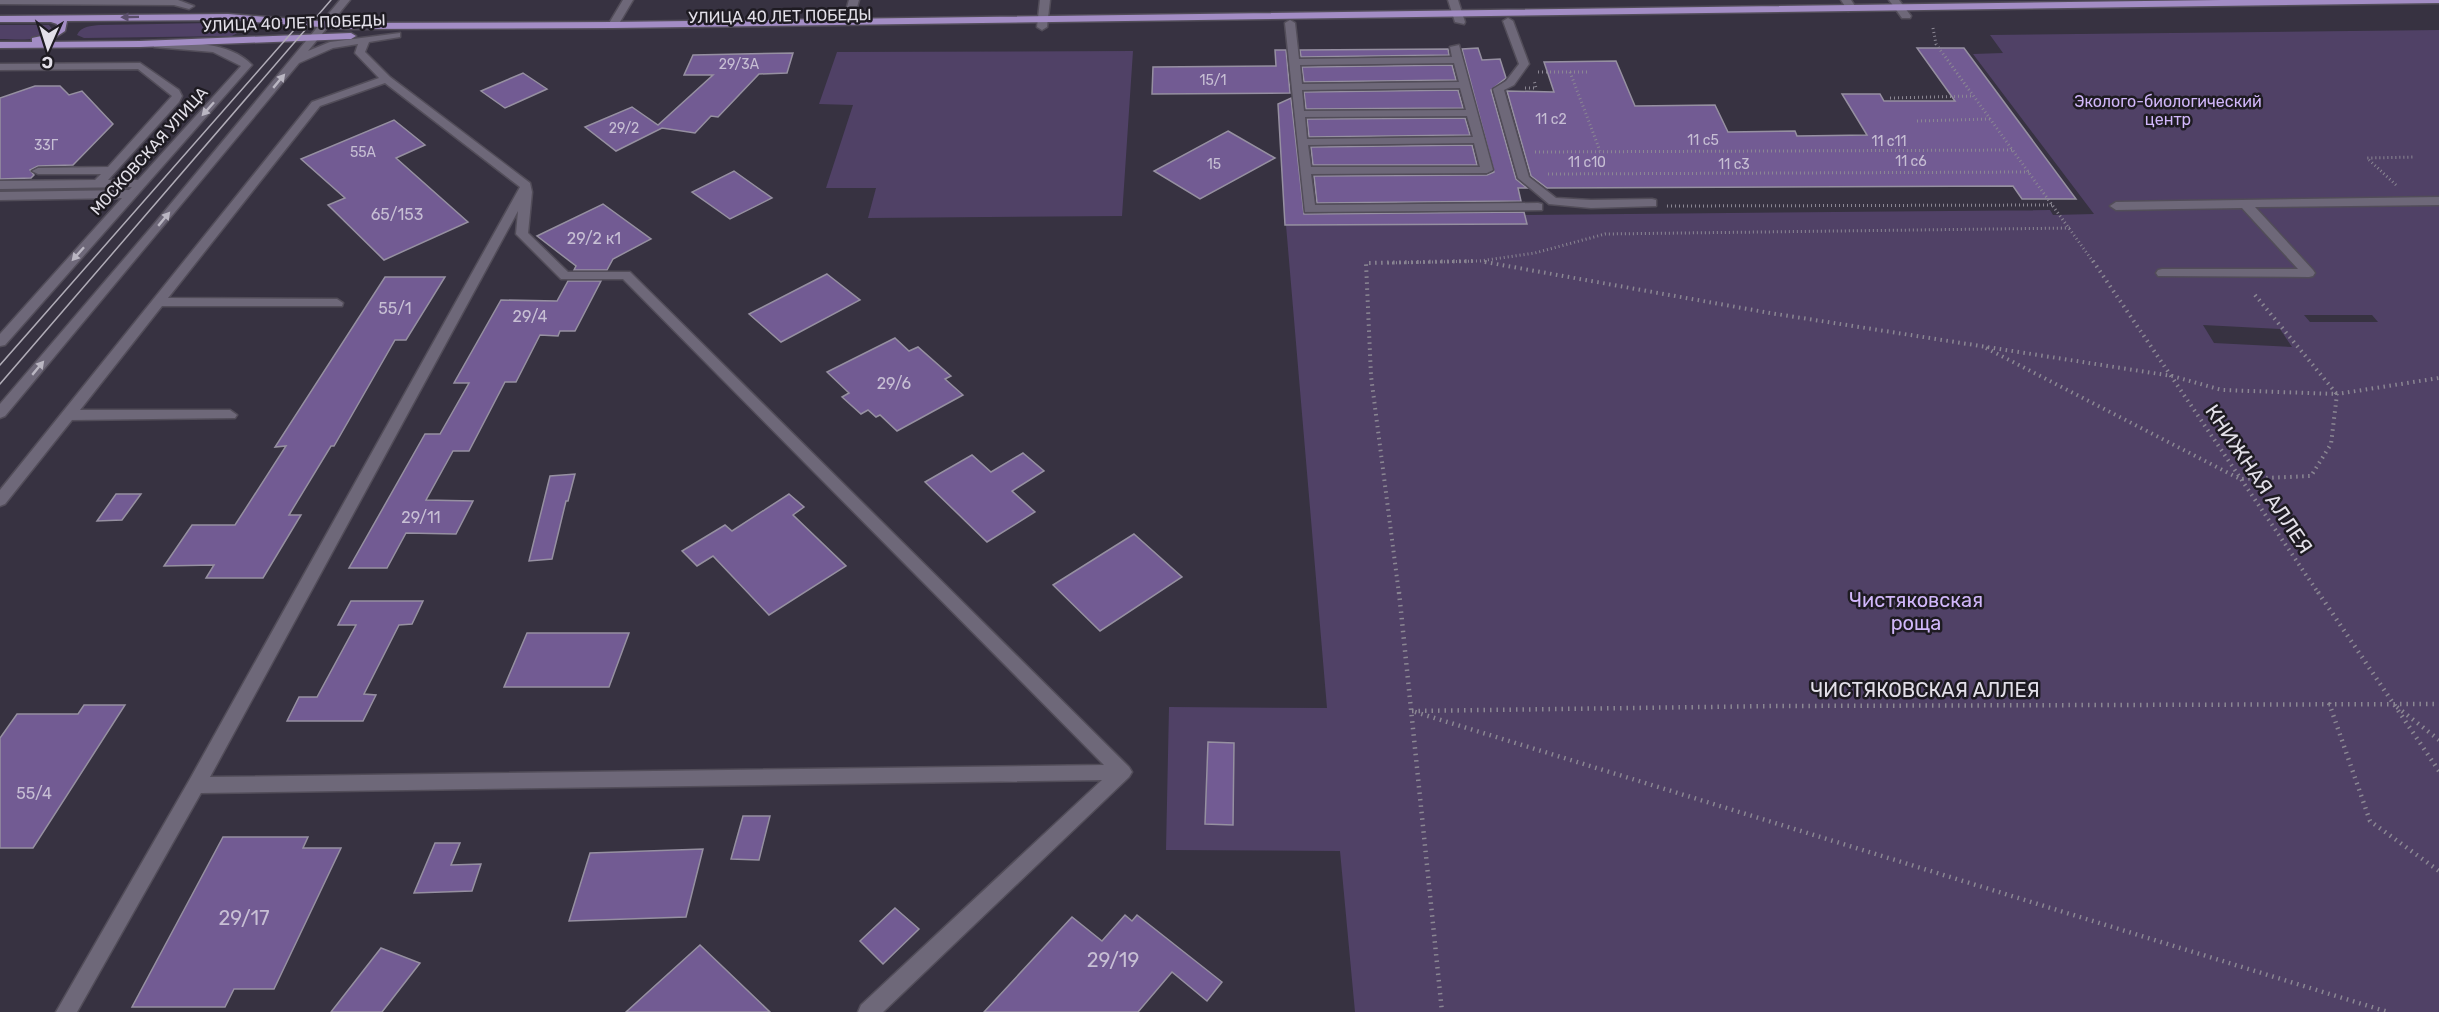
<svg xmlns="http://www.w3.org/2000/svg" width="2439" height="1012" viewBox="0 0 2439 1012" font-family="Rubik,sans-serif">
<rect width="100%" height="100%" fill="#373241"/>
<g fill="#504166" fill-rule="evenodd">
<path d="M213 23 228 25 239 32 232 36 84 38 77 35C81 26 91 26 100 25Z"/>
<path d="M0 25H49L52 29C40 43 17 39 0 39Z"/>
<path d="M2439 30V1012H1355L1340 851 1166 850 1169 707 1327 708 1286 225 1527 224 1525 215 2050 210 2053 215 2094 214 1973 54 2003 53 1990 35ZM2304 315H2372L2378 322H2310ZM2203 325 2280 329 2292 347 2214 343ZM1208 743H1234L1232 825 1205 824Z"/>
<path d="M1133 51 1122 216 868 218 876 188H826L853 105 819 104 837 52Z"/>
</g>
<g fill="#725b93" stroke="#9690a1" stroke-width="1.5">
<path d="M1478 48 1482 60 1500 59 1506 78 1491 90 1516 179 1527 188H1518L1521 201 1317 203 1314 176 1487 175 1494 172 1462 49Z"/>
<path d="M1917 48H1964L2076 199H2022L2013 186 1547 188 1531 176 1507 91 1554 92 1544 62 1616 61 1635 106 1715 105 1728 132 1795 131 1797 136 1867 135 1842 94H1880L1884 101H1955Z"/>
<path d="M1448 49 1449 55 1301 57 1300 50Z"/>
<path d="M1275 50H1286L1290 93 1152 94 1153 67 1276 66Z"/>
<path d="M793 53 787 73 759 74 718 117 711 116 695 133 662 128 616 151 585 127 632 107 658 125 713 75H684L693 55Z"/>
<path d="M1452 65 1456 80 1304 82 1302 67Z"/>
<path d="M523 73 547 89 505 108 481 91Z"/>
<path d="M35 86H60L69 95 82 91 113 124 73 165 38 166 30 170 34 175 31 178 0 179V98Z"/>
<path d="M1458 90 1463 108 1306 109 1304 92Z"/>
<path d="M1291 98 1304 214 1524 212 1527 224 1285 225 1278 104Z"/>
<path d="M1465 118 1470 135 1309 137 1307 119Z"/>
<path d="M394 120 425 145 396 158 468 222 384 260 328 205 345 198 301 159Z"/>
<path d="M1228 131 1275 158 1200 199 1154 171Z"/>
<path d="M1472 145 1477 165H1313L1311 147Z"/>
<path d="M734 171 772 198 730 219 692 192Z"/>
<path d="M603 204 651 239 613 259 607 270H574L576 266 537 236Z"/>
<path d="M827 274 860 300 781 342 749 314Z"/>
<path d="M385 277H445L406 340H395L334 446H331L289 515H301L263 578H206L214 565 164 566 192 525H235L286 446 275 447Z"/>
<path d="M568 281H601L575 331H560L558 336 540 335 516 382H505L469 451H453L426 500 473 501 456 534 406 533 387 568H349L425 434H440L469 383H454L501 300 557 301Z"/>
<path d="M895 338 909 351 918 347 951 376 945 379 963 395 897 431 880 415 876 417 868 410 861 414 842 397 849 393 827 372Z"/>
<path d="M1023 453 1044 471 1012 491 1035 512 987 542 925 482 972 455 991 472Z"/>
<path d="M575 474 568 501H566L552 559 529 561 550 476Z"/>
<path d="M116 494H141L122 520 97 521Z"/>
<path d="M789 494 804 507 793 515 846 566 769 615 713 556 697 566 682 551 725 525 732 531Z"/>
<path d="M1134 534 1182 577 1100 631 1053 585Z"/>
<path d="M351 601H423L412 624 399 625 364 694 376 695 363 721H287L299 697H317L356 625H338Z"/>
<path d="M527 633H629L609 687H504Z"/>
<path d="M84 705H125L33 848H0V738L17 714H78Z"/>
<path d="M1208 742 1234 743 1233 825 1205 824Z"/>
<path d="M743 816H770L759 860 731 859Z"/>
<path d="M223 837H308L303 848H341L274 989H234L225 1007H132Z"/>
<path d="M435 843H460L451 865 481 864 472 891 414 893Z"/>
<path d="M703 849 686 917 569 921 590 853Z"/>
<path d="M895 908 919 929 883 964 860 941Z"/>
<path d="M1125 915 1132 921 1137 915 1222 982 1207 1001 1172 972 1138 1012H984L1072 917 1102 941Z"/>
<path d="M700 945 770 1012H626Z"/>
<path d="M381 948 420 963 382 1012H331Z"/>
</g>
<g fill="none" stroke-linecap="round" stroke-linejoin="round">
<defs>
<g id="minor">
<path d="M0 0H178L194 6 189 9 174 5 0 4Z"/>
<path d="M340 0H350L308 51 330 42 400 33V37L369 42 365 52 390 77 530 183 532 192 528 233 568 272H630L1129 767 1132 772 1129 777 883 1012H858L861 1005 1102 780 201 793 77 1012H56L190 779 520 187 385 83 320 106 168 298 337 299 343 303 342 306H162L80 410H230L237 415 235 418 72 420 5 504 0 506V490L312 102 379 78 355 53 358 44 333 48 299 63 5 416 0 418V404L154 224ZM518 211 516 234 561 279H623L1104 765 210 777Z"/>
<path d="M623 0H633L617 27H609L608 25Z"/>
<path d="M849 0H859L853 21 848 24 843 21Z"/>
<path d="M1040 0H1050L1047 27 1042 30 1037 27Z"/>
<path d="M1448 0H1458L1465 22 1464 24 1455 22Z"/>
<path d="M1841 0H1851L1857 9 1848 11Z"/>
<path d="M1889 0H1899L1911 16 1910 18H1902Z"/>
<path d="M1508 18 1513 21 1529 64 1514 85 1504 90 1529 177 1556 198 1591 200 1652 199 1656 200V206L1591 208 1549 204 1518 178 1493 89 1506 81 1519 64 1503 21Z"/>
<path d="M1290 20 1295 23 1299 59 1452 57 1450 47 1459 45 1493 170 1487 173 1311 174 1315 205 1538 203 1542 204V210L1305 212 1285 23ZM1454 63 1459 82 1302 84 1300 65ZM1460 88 1466 110 1304 111 1302 90ZM1467 116 1473 137 1307 139 1305 117ZM1474 143 1480 167H1311L1308 145Z"/>
<path d="M158 42C189 43 229 41 252 65L5 345 0 346V334L122 198 0 200V192L129 190 132 187 0 189V181L95 180 101 174H38L32 171 38 168 108 167 172 96 138 69 0 70V64L140 63 179 90 182 96 179 102 108 180H138L241 66 213 52 154 47V43Z"/>
<path d="M2439 197V205L2255 207 2313 270 2315 273 2313 276 2309 277 2158 276 2156 273 2158 270 2162 269H2298L2242 208 2116 210 2110 206 2116 202Z"/>
</g>
<path id="major" d="M2221 0H2439V3L613 28 346 29 228 20 67 21 65 31 53 39 43 42 140 41 351 33 356 36 351 39 140 47 0 48V42H32V38L46 35 56 28 57 24 51 22H0V16L228 14 346 23 613 22Z"/>
</defs>
<use href="#minor" stroke="#524d59" stroke-width="3"/>
<use href="#major" stroke="#524d59" stroke-width="3"/>
<g stroke="#8b8793" stroke-width="3" stroke-dasharray="1 3" stroke-linecap="butt">
<path d="M1933 28 1936 44 2094 263"/>
<path d="M1538 72H1588"/>
<path d="M1570 72 1600 151"/>
<path d="M1525 88H1536L1534 80"/>
<path d="M1890 98 1973 96"/>
<path d="M1917 121 1990 119"/>
<path d="M1535 152 2014 150"/>
<path d="M1548 174 2029 172"/>
<path d="M2396 185 2367 158 2415 157"/>
<path d="M1667 206 2053 205"/>
<path d="M1485 262 1488 263"/>
<path d="M1388 263 1480 261 1535 253 1605 234 2071 228"/>
</g>
<g stroke="#8b8793" stroke-width="4" stroke-dasharray="1.5 4.5" stroke-linecap="butt">
<path d="M2093 261 2319 594"/>
<path d="M1485 262 1770 313 2172 376 2222 390 2337 394"/>
<path d="M2255 295 2336 393"/>
<path d="M1986 348 2240 479 2311 476 2331 444 2337 394 2439 378"/>
<path d="M1399 594 1371 376 1366 263 1474 261"/>
</g>
<g stroke="#8b8793" stroke-width="4.5" stroke-dasharray="1.5 5" stroke-linecap="butt">
<path d="M1399 592 1442 1012"/>
<path d="M2318 592 2439 771"/>
<path d="M2329 703 2370 821 2439 871"/>
<path d="M2397 707 2439 740"/>
<path d="M1412 711 1777 706 2439 704"/>
<path d="M1415 712 2388 1012"/>
</g>
<use href="#minor" fill="#6e6879" fill-rule="evenodd"/>
<use href="#major" fill="#a38dc5" fill-rule="evenodd"/>
<g stroke="#b0acb7" stroke-width="1.5">
<path d="M0 365 294 30"/>
<path d="M0 384 331 0"/>
</g>
</g>
<defs><path id="oneway-solid" d="M-6-.8H1V-3.2L6.5 0L1 3.2V.8H-6Z" transform="scale(1.5)"/></defs>
<use fill="#5a4e6b" href="#oneway-solid" transform="translate(130 17) rotate(179)"/>
<g fill="#bab6c2">
<use href="#oneway-solid" transform="translate(279 81) rotate(-50)"/>
<use href="#oneway-solid" transform="translate(208 109) rotate(132)"/>
<use href="#oneway-solid" transform="translate(164 219) rotate(-50)"/>
<use href="#oneway-solid" transform="translate(78 254) rotate(132)"/>
<use href="#oneway-solid" transform="translate(38 368) rotate(-50)"/>
</g>
<g text-anchor="middle" dominant-baseline="central" stroke-width="5" stroke-linejoin="round" paint-order="stroke">
<g font-size="14" fill="#c7bfd4">
<text x="739" y="64">29/3А</text>
<text x="1213" y="80">15/1</text>
<text x="1551" y="119">11 с2</text>
<text x="624" y="128">29/2</text>
<text x="1703" y="140">11 с5</text>
<text x="1889" y="141">11 с11</text>
<text x="46" y="145">33Г</text>
<text x="363" y="152">55А</text>
<text x="1911" y="161">11 с6</text>
<text x="1587" y="162">11 с10</text>
<text x="1214" y="164">15</text>
<text x="1734" y="164">11 с3</text>
</g>
<g font-size="16" fill="#e3e0e9" stroke="#1e1b22">
<text transform="translate(780 16) rotate(-1)">УЛИЦА 40 ЛЕТ ПОБЕДЫ</text>
<text transform="translate(294 23) rotate(-2)">УЛИЦА 40 ЛЕТ ПОБЕДЫ</text>
<text transform="translate(149 151) rotate(-48)">МОСКОВСКАЯ УЛИЦА</text>
</g>
<g font-size="16" fill="#d1b7fa" stroke="#1e1b22">
<text x="2168" y="101">Эколого-биологический<tspan x="2168" dy="18">центр</tspan></text>
</g>
<g font-size="16" fill="#c7bfd4">
<text x="397" y="214">65/153</text>
<text x="594" y="238">29/2 к1</text>
<text x="395" y="308">55/1</text>
<text x="530" y="316">29/4</text>
<text x="894" y="383">29/6</text>
<text x="421" y="517">29/11</text>
<text x="34" y="793">55/4</text>
</g>
<g font-size="20" fill="#e3e0e9" stroke="#1e1b22">
<text transform="translate(2259 479) rotate(56)">КНИЖНАЯ АЛЛЕЯ</text>
<text x="1925" y="690">ЧИСТЯКОВСКАЯ АЛЛЕЯ</text>
</g>
<g font-size="20" fill="#d1b7fa" stroke="#1e1b22">
<text x="1916" y="600">Чистяковская<tspan x="1916" dy="23">роща</tspan></text>
</g>
<g font-size="20" fill="#c7bfd4">
<text x="244" y="918">29/17</text>
<text x="1113" y="960">29/19</text>
</g>
</g>
<g transform="translate(48 48) rotate(183)" stroke="#1e1b22" stroke-width="4.5" paint-order="stroke">
<path d="M0-4.5L10 22L0 15L-10 22Z" fill="#e3e0e9"/>
<text y="-9" font-size="16" font-weight="bold" text-anchor="middle" fill="#e3e0e9">С</text>
</g>
</svg>
